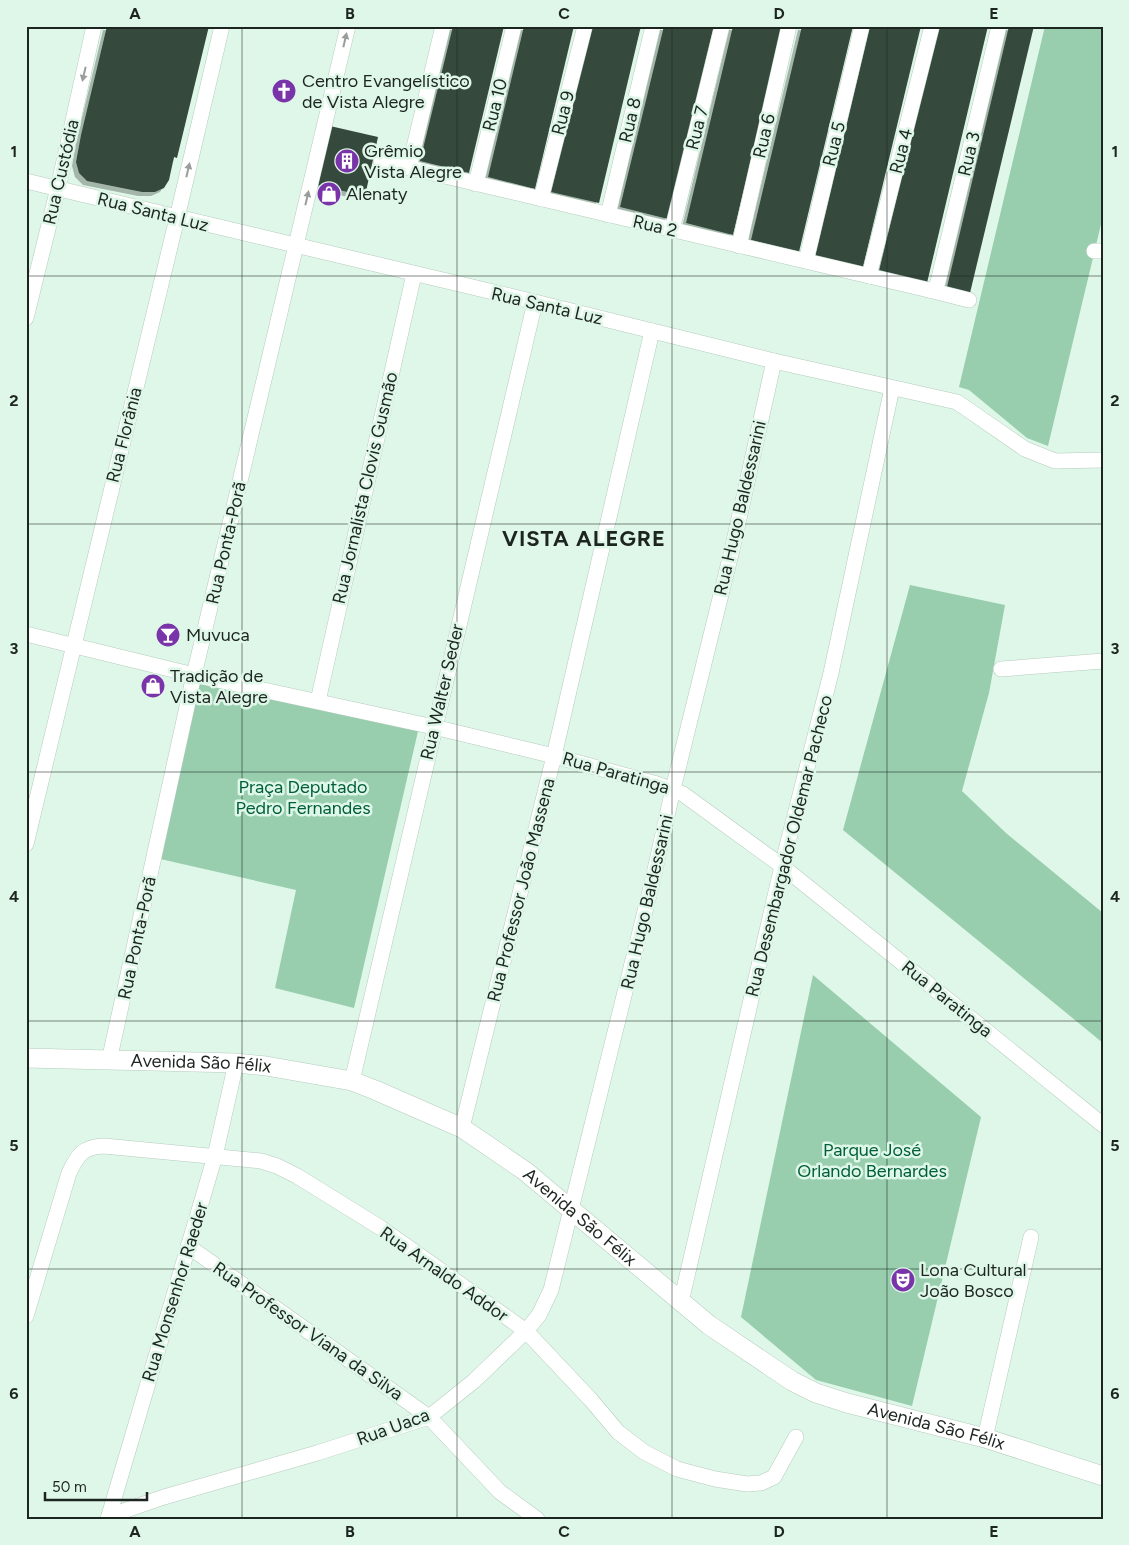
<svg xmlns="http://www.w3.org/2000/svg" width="1129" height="1545" viewBox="0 0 1129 1545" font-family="Figtree,sans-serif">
<defs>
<filter id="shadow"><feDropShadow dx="-4" dy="4" stdDeviation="0" flood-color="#0004"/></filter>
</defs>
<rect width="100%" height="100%" fill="#dff7e8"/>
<g fill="#98ceae">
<path d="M1045 26H1103V216L1048 446 1027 438 969 390 959 387Z"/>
<path d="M910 585 1005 605 989 693 962 791 1006 833 1103 913V1043L843 830Z"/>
<path d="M198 680 419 727 354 1008 275 988 296 890 156 858Z"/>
<path d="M813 975 981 1117 912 1406 816 1380 741 1317Z"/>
</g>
<g fill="#36493d" filter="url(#shadow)">
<path d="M107 26H209L177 158 174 157 169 180 164 188 155 192H142L87 181 79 173 76 162 81 135Z"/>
<path d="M453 26H504L469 173 420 161Z"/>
<path d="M524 26H574L535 189 488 177Z"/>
<path d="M591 26H641L599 203 551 192Z"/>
<path d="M664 26H714L668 219 620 207Z"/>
<path d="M733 26H783L733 235 686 223Z"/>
<path d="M802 26H853L799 252 751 240Z"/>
<path d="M870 26H921L863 267 815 256Z"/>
<path d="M938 26H988L927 283 879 271Z"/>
<path d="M1009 26H1034L970 293 947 287Z"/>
<path d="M330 126 378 137 365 196 317 185Z"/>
</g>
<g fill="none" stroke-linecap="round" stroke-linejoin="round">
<defs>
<g id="minor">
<path d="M381 161 929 290 935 288 938 282 999 26"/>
<path d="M409 168 443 26"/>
<path d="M26 181 535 302 774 361 957 402 1025 449 1055 461 1103 460"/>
<path d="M476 184 514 26"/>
<path d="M541 199 585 26"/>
<path d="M608 215 653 26"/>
<path d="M672 230 722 26"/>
<path d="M739 246 789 26"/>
<path d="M1094 251H1103"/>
<path d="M806 261 862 26"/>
<path d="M869 276 932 26"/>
<path d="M929 290 969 300"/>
<path d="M26 318 58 188 94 26"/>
<path d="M26 634 194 675 434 727 554 756 657 784 683 794 782 866 1103 1125"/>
<path d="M1001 669 1103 661"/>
<path d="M318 701 414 274"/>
<path d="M26 844 177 218 222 26"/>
<path d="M109 1061 194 675 348 26"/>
<path d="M352 1081 535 302"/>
<path d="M462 1128 554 756 652 331"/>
<path d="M188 1246 429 1417 500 1492 537 1519"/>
<path d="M681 1302 782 866 831 673 892 388"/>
<path d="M26 1316 69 1173C78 1154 83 1147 104 1146L261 1161 277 1166 297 1176 381 1228 526 1331 591 1400 618 1432 644 1452 677 1469 715 1479 747 1484 761 1483 774 1477 796 1437"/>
<path d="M985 1438 1031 1237"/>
<path d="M109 1516 164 1497 317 1453 429 1417 474 1381 526 1331 539 1315 551 1290 652 883 673 789 732 550 774 361"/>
<path d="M108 1519 215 1156 236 1063"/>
</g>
<g id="tertiary">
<path id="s1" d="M26 1058 236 1063 266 1066 352 1081 375 1090 462 1128 525 1171 709 1325 792 1381 816 1393 847 1403 985 1438 1103 1476"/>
</g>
</defs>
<use href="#minor" stroke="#b5ccbe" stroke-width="16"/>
<use href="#tertiary" stroke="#b5ccbe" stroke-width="20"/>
<use href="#minor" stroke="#fff" stroke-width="15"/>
<use href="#tertiary" stroke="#fff" stroke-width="19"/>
</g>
<defs><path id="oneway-solid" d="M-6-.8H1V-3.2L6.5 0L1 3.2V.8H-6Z" transform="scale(1.25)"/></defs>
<g fill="#999d9b">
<use href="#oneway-solid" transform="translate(345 40) rotate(-77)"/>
<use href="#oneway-solid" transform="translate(84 74) rotate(103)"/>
<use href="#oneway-solid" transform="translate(188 170) rotate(-77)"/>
<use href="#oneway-solid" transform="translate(307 198) rotate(-77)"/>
</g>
<path fill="none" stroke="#1d2520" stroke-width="1" stroke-opacity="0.55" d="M242 26V1519M457 26V1519M672 26V1519M887 26V1519M26 276H1103M26 524H1103M26 772H1103M26 1021H1103M26 1269H1103"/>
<defs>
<symbol id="church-disc" viewBox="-11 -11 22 22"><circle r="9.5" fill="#7834a8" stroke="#dff7e8"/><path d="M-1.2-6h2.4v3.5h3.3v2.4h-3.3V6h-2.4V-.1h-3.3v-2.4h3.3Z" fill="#fff"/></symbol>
<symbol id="building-disc" viewBox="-11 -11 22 22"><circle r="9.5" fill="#7834a8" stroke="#dff7e8"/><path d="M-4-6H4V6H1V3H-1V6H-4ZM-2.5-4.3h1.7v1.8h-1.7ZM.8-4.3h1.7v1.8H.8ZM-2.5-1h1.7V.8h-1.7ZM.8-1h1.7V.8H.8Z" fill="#fff"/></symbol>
<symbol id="shop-disc" viewBox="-11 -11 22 22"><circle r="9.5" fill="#7834a8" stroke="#dff7e8"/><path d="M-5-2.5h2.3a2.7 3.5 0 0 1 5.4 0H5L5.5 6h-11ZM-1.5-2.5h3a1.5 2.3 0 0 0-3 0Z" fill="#fff"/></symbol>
<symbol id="bar-disc" viewBox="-11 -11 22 22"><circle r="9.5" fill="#7834a8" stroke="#dff7e8"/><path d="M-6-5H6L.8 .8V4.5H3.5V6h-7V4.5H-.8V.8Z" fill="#fff"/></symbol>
<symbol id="theatre-disc" viewBox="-11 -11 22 22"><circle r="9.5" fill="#7834a8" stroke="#dff7e8"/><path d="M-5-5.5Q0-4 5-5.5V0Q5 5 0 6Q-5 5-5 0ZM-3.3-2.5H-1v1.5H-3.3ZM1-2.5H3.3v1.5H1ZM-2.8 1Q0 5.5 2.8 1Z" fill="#fff"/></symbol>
</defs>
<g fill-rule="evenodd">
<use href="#church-disc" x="270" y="77" width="28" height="28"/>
<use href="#building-disc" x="333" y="147" width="28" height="28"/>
<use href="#shop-disc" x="315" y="180" width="28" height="28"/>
<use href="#bar-disc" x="154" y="621" width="28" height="28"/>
<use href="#shop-disc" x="139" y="672" width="28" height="28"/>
<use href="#theatre-disc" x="889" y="1266" width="28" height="28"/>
</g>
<g text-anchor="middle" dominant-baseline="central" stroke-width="5" stroke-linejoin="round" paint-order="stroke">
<g font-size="18" fill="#1d2520" stroke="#dff7e8" text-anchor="start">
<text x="302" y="81">Centro Evangelístico<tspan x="302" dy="21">de Vista Alegre</tspan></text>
<text x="364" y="151">Grêmio<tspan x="364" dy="21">Vista Alegre</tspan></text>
<text x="346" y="194">Alenaty</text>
<text x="186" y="635">Muvuca</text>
<text x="170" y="676">Tradição de<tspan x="170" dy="21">Vista Alegre</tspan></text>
<text x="920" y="1270">Lona Cultural<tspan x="920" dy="21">João Bosco</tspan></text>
</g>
<g font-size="18" fill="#1d2520" stroke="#dff7e8">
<text transform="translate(495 105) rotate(-76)">Rua 10</text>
<text transform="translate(563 113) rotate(-76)">Rua 9</text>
<text transform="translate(630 120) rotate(-77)">Rua 8</text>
<text transform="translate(697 128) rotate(-76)">Rua 7</text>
<text transform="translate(764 136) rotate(-77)">Rua 6</text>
<text transform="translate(834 144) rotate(-76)">Rua 5</text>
<text transform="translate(901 151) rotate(-76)">Rua 4</text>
<text transform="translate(969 154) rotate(-77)">Rua 3</text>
<text transform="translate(61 172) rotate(-77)">Rua Custódia</text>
<text transform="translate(153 212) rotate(14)">Rua Santa Luz</text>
<text transform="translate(655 226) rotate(13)">Rua 2</text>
<text transform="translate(547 306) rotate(13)">Rua Santa Luz</text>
<text transform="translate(124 435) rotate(-76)">Rua Florânia</text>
<text transform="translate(365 488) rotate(-77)">Rua Jornalista Clovis Gusmão</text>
<text transform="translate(740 508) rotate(-77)">Rua Hugo Baldessarini</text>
<text transform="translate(226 543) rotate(-77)">Rua Ponta-Porã</text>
<text transform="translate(442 692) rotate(-77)">Rua Walter Seder</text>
<text transform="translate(616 773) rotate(16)">Rua Paratinga</text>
<text transform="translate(789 846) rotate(-76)">Rua Desembargador Oldemar Pacheco</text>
<text transform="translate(521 890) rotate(-76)">Rua Professor João Massena</text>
<text transform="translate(647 902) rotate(-77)">Rua Hugo Baldessarini</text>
<text transform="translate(137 938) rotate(-78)">Rua Ponta-Porã</text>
<text transform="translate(947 999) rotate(39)">Rua Paratinga</text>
<text stroke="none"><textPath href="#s1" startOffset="175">Avenida São Félix</textPath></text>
<text stroke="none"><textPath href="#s1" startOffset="595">Avenida São Félix</textPath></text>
<text transform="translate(444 1274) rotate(35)">Rua Arnaldo Addor</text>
<text transform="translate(175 1292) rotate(-73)">Rua Monsenhor Raeder</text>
<text transform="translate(308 1331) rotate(35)">Rua Professor Viana da Silva</text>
<text stroke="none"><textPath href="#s1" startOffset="1015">Avenida São Félix</textPath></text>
<text transform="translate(393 1427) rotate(-20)">Rua Uaca</text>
</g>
<g font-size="18" fill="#005e39" stroke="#dff7e8">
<text x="303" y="787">Praça Deputado<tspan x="303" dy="21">Pedro Fernandes</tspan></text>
<text x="872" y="1150">Parque José<tspan x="872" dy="21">Orlando Bernardes</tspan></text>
</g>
<g font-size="22" font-weight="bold" letter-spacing="1" fill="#1d2520" stroke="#dff7e8">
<text x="584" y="538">VISTA ALEGRE</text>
</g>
</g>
<rect width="1129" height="1545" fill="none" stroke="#dff7e8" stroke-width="55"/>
<path d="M45 1492v8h102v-8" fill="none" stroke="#1d2520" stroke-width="2.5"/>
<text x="52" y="1492" font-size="15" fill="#1d2520" stroke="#dff7e8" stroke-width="4" paint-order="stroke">50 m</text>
<rect x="28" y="28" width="1074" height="1490" fill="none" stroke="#1d2520" stroke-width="2"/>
<g font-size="16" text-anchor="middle" font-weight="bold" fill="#1d2520">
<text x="135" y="19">A</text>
<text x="350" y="19">B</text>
<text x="564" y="19">C</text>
<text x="779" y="19">D</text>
<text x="994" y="19">E</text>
<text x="14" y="157">1</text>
<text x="1115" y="157">1</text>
<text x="14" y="406">2</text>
<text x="1115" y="406">2</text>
<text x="14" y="654">3</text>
<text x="1115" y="654">3</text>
<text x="14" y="902">4</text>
<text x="1115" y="902">4</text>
<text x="14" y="1151">5</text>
<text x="1115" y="1151">5</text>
<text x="14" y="1399">6</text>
<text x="1115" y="1399">6</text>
<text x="135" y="1537">A</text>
<text x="350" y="1537">B</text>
<text x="564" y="1537">C</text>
<text x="779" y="1537">D</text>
<text x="994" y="1537">E</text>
</g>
</svg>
